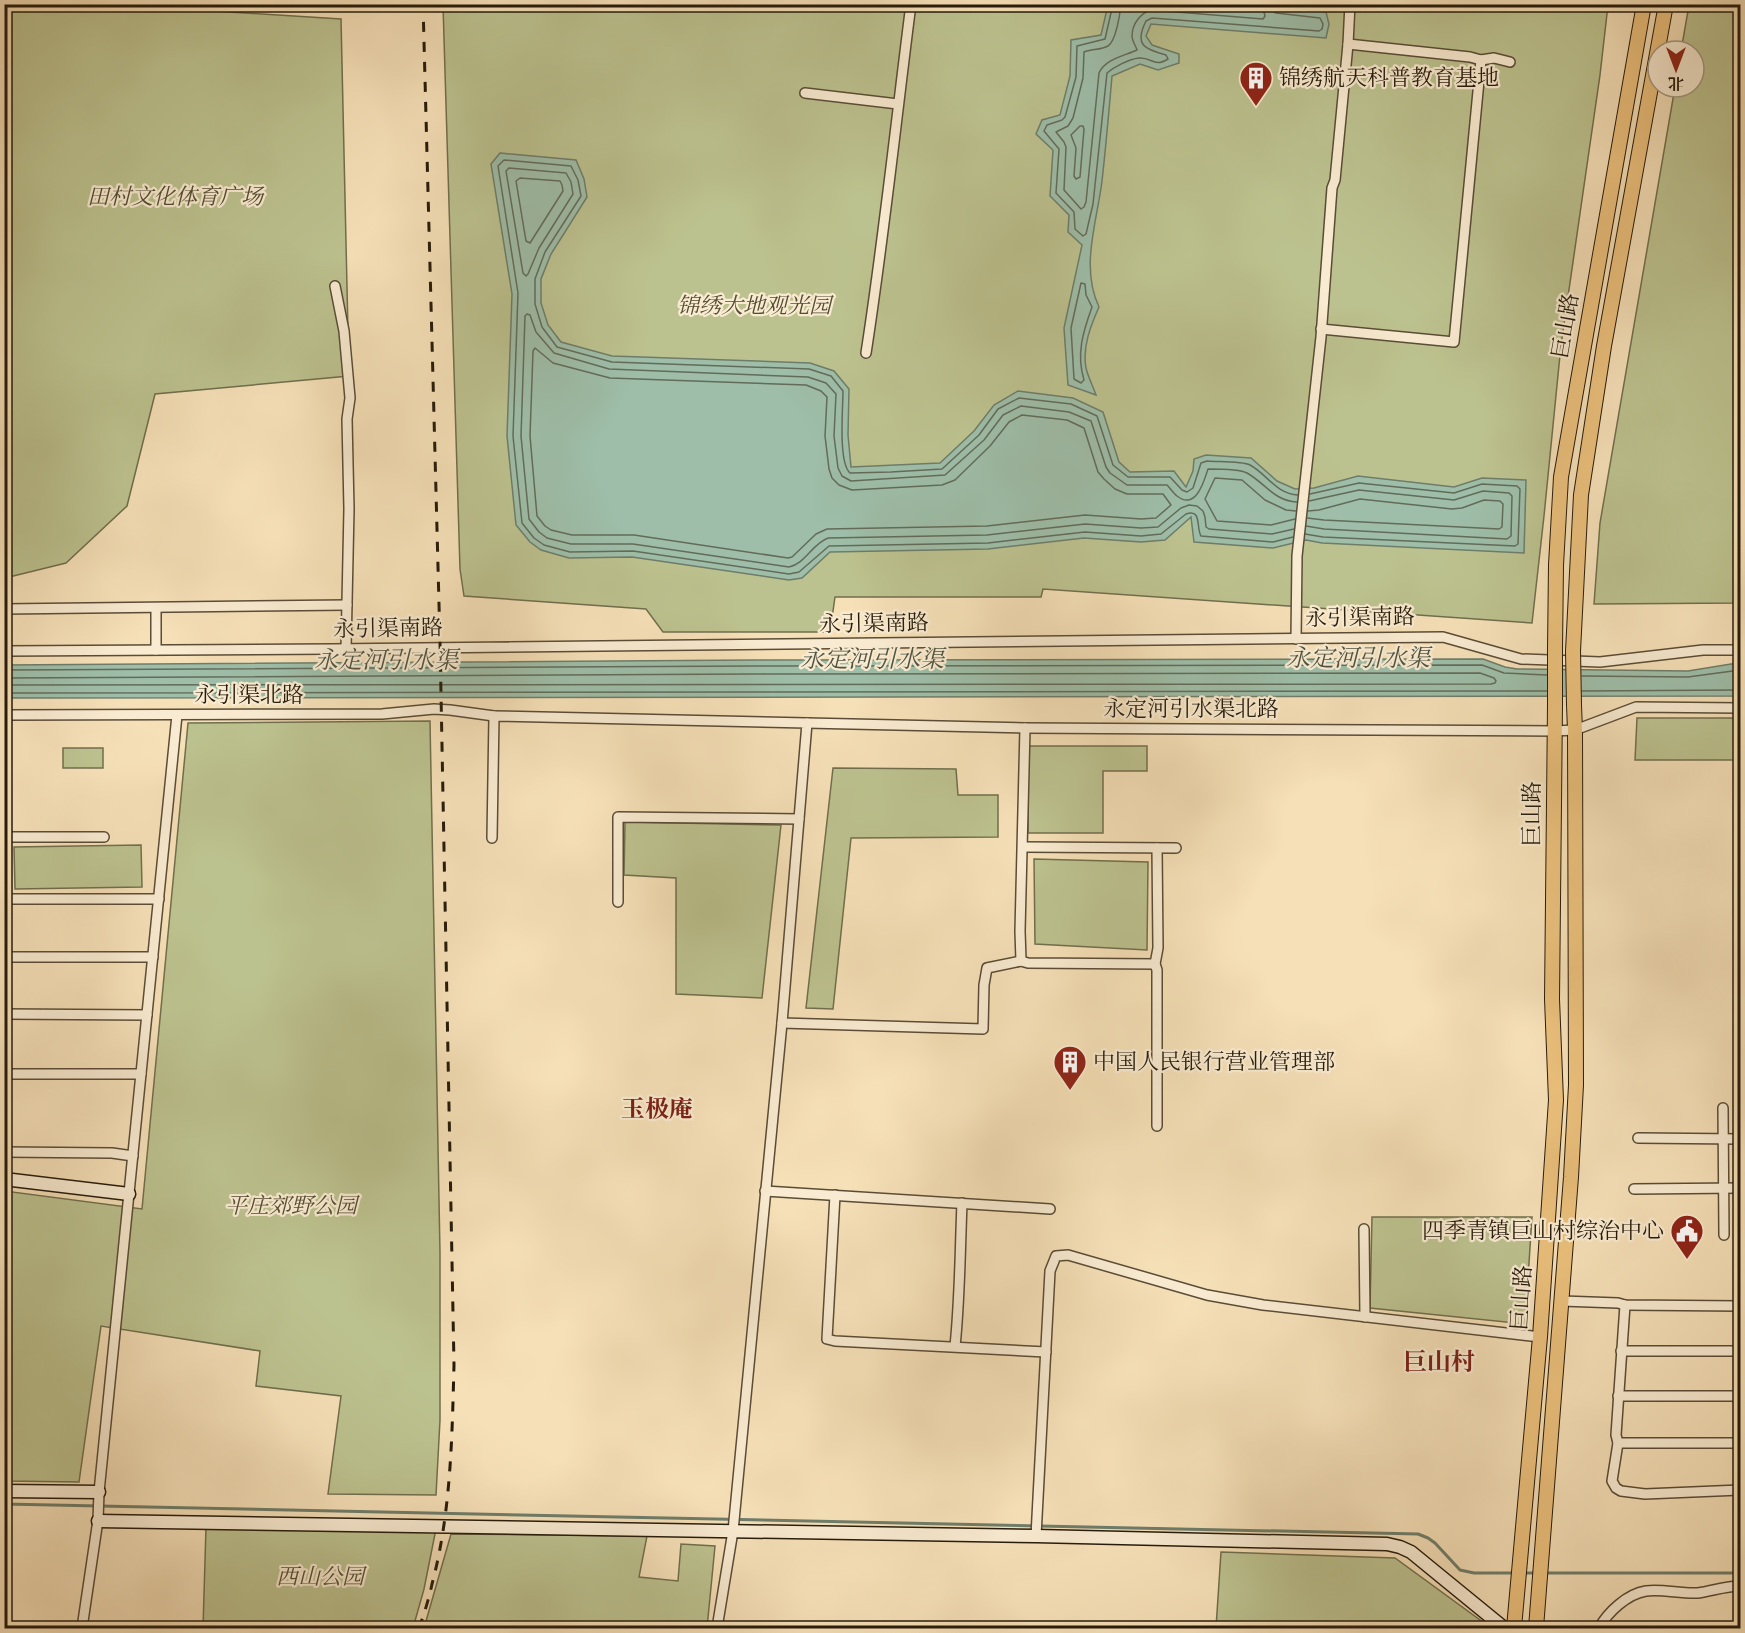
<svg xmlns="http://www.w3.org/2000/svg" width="1745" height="1633" viewBox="0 0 1745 1633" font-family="'IM FELL DW Pica','Noto Serif SC',serif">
<rect width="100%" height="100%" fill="#f6e0b8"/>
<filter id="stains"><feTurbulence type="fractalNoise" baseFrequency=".00333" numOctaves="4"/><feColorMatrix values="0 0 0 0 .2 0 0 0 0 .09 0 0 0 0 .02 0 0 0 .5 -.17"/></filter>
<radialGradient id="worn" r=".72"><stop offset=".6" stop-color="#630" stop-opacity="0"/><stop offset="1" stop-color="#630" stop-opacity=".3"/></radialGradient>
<g fill="#bcc28f" stroke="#716e4d" stroke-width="1.5">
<path d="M913 4 1608 5 1600 75 1561 345 1544 516 1532 623 1043 589 1041 597H835L830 632H663L646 609 464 596 460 569 443 5Z"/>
<path d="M4 5H119L341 19 349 376 155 394 127 506 66 563 5 578Z"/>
<path d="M1689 5H1740V603L1594 604 1600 523 1675 87H1694V51H1681Z"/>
<path d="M1637 718H1740V760H1635Z"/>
<path d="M430 721 440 1253V1420L436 1495 328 1494 341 1396 256 1386 260 1351 101 1326 79 1482 5 1481V1191L142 1209 188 723Z"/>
<path d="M1028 746H1147V771H1103V833H1028Z"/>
<rect x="63" y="748" width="40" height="20"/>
<path d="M833 768 956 769 958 795H998V837L851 838 833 1009 806 1008Z"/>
<path d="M625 822 781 825 762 998 676 994V878L624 875Z"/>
<path d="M141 845 142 887 15 889 14 847Z"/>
<path d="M1034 859 1148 862 1147 950 1035 944Z"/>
<path d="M1372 1217H1532L1525 1324 1370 1308Z"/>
<path d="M206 1527 436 1529 424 1589 413 1628H215L214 1627 203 1628Z"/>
<path d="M451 1534 647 1536 639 1577 678 1581 681 1544 715 1546 707 1628H424Z"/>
<path d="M1221 1552 1395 1558 1491 1628H1216Z"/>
</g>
<g fill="#9ebea9" stroke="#6e7d6a" stroke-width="1.5">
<path d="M1244 4 1326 12 1329 24 1326 38 1151 24 1146 36 1152 45 1179 54V63L1158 70 1140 64 1112 76C1109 111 1106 146 1102 181 1097 222 1080 267 1099 307 1091 325 1082 347 1086 368 1088 377 1093 386 1096 395L1068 385 1064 328 1082 245 1068 232 1069 215 1050 196 1053 150 1036 134 1042 120 1060 115 1070 76 1071 40 1101 35 1108 5Z"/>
<path d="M500 153 576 160 584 179 587 197 551 254 541 279V303L548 325 561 342 612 356 810 363 834 371 849 389 848 435 851 467 940 463 974 431 994 405 1018 391 1073 398 1103 412 1119 462 1130 472 1174 471 1186 487 1193 471 1194 459 1206 455 1251 458 1277 481 1295 489 1314 488 1358 476 1454 487 1482 478 1526 480 1524 553 1322 543 1306 540 1273 548 1194 542 1191 517 1165 540 1141 542 1084 538 988 549 830 552 802 578 789 580 632 557 569 558 541 550 530 542 516 525 507 436 512 294 491 164Z"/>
<path d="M1483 659 1505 667 1517 669 1688 671 1731 664H1740V696L5 698 4 665 754 660Z"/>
</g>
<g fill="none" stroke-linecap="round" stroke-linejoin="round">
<g stroke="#626c5a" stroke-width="1.5">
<path d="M1113 4 1105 39 1077 46 1076 77 1065 117 1062 120 1047 125 1044 131 1059 149 1056 193 1074 212 1075 229 1083 236 1086 234 1093 204 1107 73C1114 67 1129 59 1139 58 1152 57 1154 68 1168 59L1166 55C1144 49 1134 45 1146 21L1152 18 1319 31 1322 29 1323 24 1320 18 1276 13 1271 10 1270 4"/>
<path d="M1121 4C1120 14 1116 41 1108 46 1101 50 1091 49 1084 52L1083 78 1073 118 1068 126 1056 132 1064 142 1066 147 1064 190 1081 209 1084 207 1086 202 1099 73C1105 59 1124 56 1137 50 1136 46 1132 41 1132 36 1132 24 1141 12 1152 10L1263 19 1265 16 1262 4"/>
<path d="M1194 4 1250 9 1253 8V4"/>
<path d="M1080 126H1083L1084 129 1080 177 1076 179 1074 176 1076 148 1071 135Z"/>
<path d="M509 168 566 173 571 182 573 194 539 248 528 274 526 276 523 273 506 171Z"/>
<path d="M520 178 560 181 562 185 563 191 530 243 526 241 516 181Z"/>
<path d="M1081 283 1085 284 1086 295 1092 307C1083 332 1076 354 1084 380L1081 383 1074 379 1071 328Z"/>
<path d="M535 348 553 363 610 378 806 385 821 391 827 397 825 436 829 469 832 478 839 485 852 490 942 485 955 480 990 446 1009 422 1022 415 1067 420 1084 428 1098 472 1104 479 1115 489 1127 494H1163L1171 505 1156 518 1141 519 1085 515 987 526 827 529 816 534 792 557 788 558 634 535H572L551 530 545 526 537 516 530 436 533 351Z"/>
<path d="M1307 518 1324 520 1499 529 1502 527 1503 504 1500 501 1484 500 1462 508 1452 509 1360 499 1319 510 1308 511"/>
<path d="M1295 519 1271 525 1217 521 1205 499 1215 478 1242 480 1265 500 1286 510 1296 511"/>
<path d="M1306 526 1324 529 1507 539 1511 536 1512 496 1509 493 1483 491 1454 500 1359 490 1309 501"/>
<path d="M1294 529 1272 534 1209 529 1206 527 1205 517 1203 511 1197 506 1189 505 1181 508 1158 527 1141 528 1085 524 987 535 828 538C812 544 805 564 789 567L633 544H571L547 538 539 532 529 519 521 436 525 316 527 314 530 315 536 332 554 353 609 369 808 377 826 383 836 394 834 436 838 468 842 476 851 481 945 475 984 440 1003 415 1021 406 1069 412 1091 421 1106 467 1110 473 1127 485H1167C1170 488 1173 493 1177 496 1196 511 1204 481 1208 469 1217 469 1240 469 1247 473 1265 483 1274 501 1297 502"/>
<path d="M1305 534 1323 537 1515 546 1518 544 1520 489 1517 486 1482 484 1454 493 1359 483 1310 494"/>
<path d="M1293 537 1273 542 1201 536C1196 528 1202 508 1186 514L1161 534 1141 536 1085 532 988 543 829 546 799 572 789 574 633 551 570 552 544 545 534 538 522 523 513 436 518 293 498 166 504 160 571 166 578 180 581 196 545 252 535 279V304L542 327 557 347 612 362 809 369 831 376 843 391C843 408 838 462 850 473L891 472 942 469 979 435 998 409 1019 398 1071 404 1097 416 1113 465 1128 477H1170L1182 490 1187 492 1193 488 1201 463 1207 461C1218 462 1242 461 1250 465 1267 474 1276 494 1298 495"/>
<path d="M4 670 754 666 1482 665 1504 673 1547 675"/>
<path d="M1582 676 1688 677 1740 670"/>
<path d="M4 678 754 674 1480 673 1494 678 1496 681 1495 683 1491 684 4 685"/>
<path d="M1582 691 1740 690"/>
<path d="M4 693 1547 691"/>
</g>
<g stroke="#6e7d6a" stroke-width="3">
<path d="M4 1504 1418 1534 1428 1538 1435 1543 1460 1570 1474 1573H1514"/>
<path d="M1523 1573H1538"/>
<path d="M1544 1573H1740"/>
</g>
<defs>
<g id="street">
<path d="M1348 44 1470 57 1481 60 1494 58 1510 62"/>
<path d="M805 93 898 104"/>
<path d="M335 286 344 331 350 398 347 419 349 509 346 649"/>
<path d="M1321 329 1454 342 1481 60"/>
<path d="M866 353C884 237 896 121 911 4"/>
<path d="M156 608V650"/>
<path d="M4 609 347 605"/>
<path d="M1296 639 1297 556 1321 337 1332 188 1335 180 1348 44 1350 4"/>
<path d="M4 651 332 649 1443 637 1521 659 1600 662 1703 650H1740"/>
<path d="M4 715 382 714 434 709 450 710 494 716"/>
<path d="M807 723 1025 728 1554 731 1575 730 1636 707 1740 708"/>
<path d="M4 837H104"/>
<path d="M492 838 494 716 807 723 782 1023 733 1531 717 1628"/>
<path d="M1023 847 1176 848"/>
<path d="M1157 848 1158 948 1155 964 1157 970V1126"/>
<path d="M4 899H159"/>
<path d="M618 902V817L799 819"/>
<path d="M4 957H153"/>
<path d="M1021 961 1020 931 1025 728"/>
<path d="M4 1014 147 1015"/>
<path d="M782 1023 983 1029 984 985 987 968 1021 961 1028 963 1155 964"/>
<path d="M4 1074H141"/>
<path d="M1723 1108 1724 1235"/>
<path d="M1638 1138 1740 1139"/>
<path d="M4 1152 112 1153 133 1156"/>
<path d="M1634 1189 1740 1188"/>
<path d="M765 1191 1050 1209"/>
<path d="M835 1195 827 1339 835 1341 1046 1352"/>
<path d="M1364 1229 1365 1317"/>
<path d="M1562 1301 1618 1303 1625 1305 1740 1306"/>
<path d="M1625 1305 1616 1435 1618 1443 1612 1481 1616 1488 1621 1491 1645 1494 1740 1490"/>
<path d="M955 1346C960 1299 960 1251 962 1203"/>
<path d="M1621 1351H1740"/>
<path d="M1618 1396H1740"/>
<path d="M1618 1443H1740"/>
<path d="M1036 1536 1050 1271 1056 1256 1068 1255 1207 1295 1263 1305 1540 1337"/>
<path d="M82 1628 98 1520 99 1492 177 715"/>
<path d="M1599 1628C1608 1612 1627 1594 1646 1591 1663 1589 1681 1594 1698 1593 1712 1591 1726 1586 1740 1586"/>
</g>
<g id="secondary">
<path d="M4 1179 129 1194"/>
<path d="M4 1491 99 1492"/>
<path d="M98 1521 1036 1536 1387 1544 1400 1547 1411 1552 1504 1628"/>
</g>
<g id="primary">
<path d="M1555 649 1556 565 1561 477 1644 4"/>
<path d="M1573 651 1581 495 1604 346 1666 4"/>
<path d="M1514 1628 1540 1337 1556 1100 1552 999 1555 705"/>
<path d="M1536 1628 1571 1177 1576 1085 1575 730 1574 705"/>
</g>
</defs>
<use href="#street" stroke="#5a4c36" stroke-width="12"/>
<use href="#secondary" stroke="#261b0b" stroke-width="15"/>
<use href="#primary" stroke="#261b0b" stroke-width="16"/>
<use href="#street" stroke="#f9ebd1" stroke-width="9"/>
<use href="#secondary" stroke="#f9ebd1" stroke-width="12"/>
<use href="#primary" stroke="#ebc07c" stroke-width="14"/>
<path stroke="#261b0b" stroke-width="3" stroke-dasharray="10 10" stroke-linecap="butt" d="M419 1628C424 1614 429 1599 432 1584 451 1513 452 1438 454 1365L440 642 423 4"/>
<defs>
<g id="primary-bridge">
<path d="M1573 651 1574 705"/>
<path d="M1555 705V649"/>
</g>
</defs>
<use href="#primary-bridge" stroke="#261b0b" stroke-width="16" stroke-linecap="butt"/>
<use href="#primary-bridge" stroke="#ebc07c" stroke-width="14"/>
</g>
<defs>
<symbol id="building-pin" viewBox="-11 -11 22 30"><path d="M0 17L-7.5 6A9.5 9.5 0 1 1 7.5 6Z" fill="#8f2418" stroke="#f9ebd1"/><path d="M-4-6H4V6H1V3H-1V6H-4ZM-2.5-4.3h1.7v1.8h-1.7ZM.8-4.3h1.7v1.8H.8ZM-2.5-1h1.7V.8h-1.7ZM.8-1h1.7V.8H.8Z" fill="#fff"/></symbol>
<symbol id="civic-pin" viewBox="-11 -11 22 30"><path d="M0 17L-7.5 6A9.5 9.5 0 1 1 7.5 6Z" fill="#8f2418" stroke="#f9ebd1"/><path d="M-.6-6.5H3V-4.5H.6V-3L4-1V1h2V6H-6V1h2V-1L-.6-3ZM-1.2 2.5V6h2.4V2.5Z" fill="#fff"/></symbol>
</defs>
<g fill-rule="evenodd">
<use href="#building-pin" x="1237" y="59" width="38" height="52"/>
<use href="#building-pin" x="1051" y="1043" width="38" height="52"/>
<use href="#civic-pin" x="1668" y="1212" width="38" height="52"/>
</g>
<g text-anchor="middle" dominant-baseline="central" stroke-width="4.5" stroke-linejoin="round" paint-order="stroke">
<g font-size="22" fill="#261b0b" stroke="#f9ebd1" text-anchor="start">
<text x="1279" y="78">锦绣航天科普教育基地</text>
<text x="1093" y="1062">中国人民银行营业管理部</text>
<text x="1664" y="1231" text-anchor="end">四季青镇巨山村综治中心</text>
</g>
<g font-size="22" font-style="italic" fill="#534d33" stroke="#f9ebd1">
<text x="175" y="197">田村文化体育广场</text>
<text x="754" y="306">锦绣大地观光园</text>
<text x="291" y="1206">平庄郊野公园</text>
<text x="320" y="1577">西山公园</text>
</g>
<g font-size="22" fill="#261b0b" stroke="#f9ebd1">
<text transform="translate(1566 326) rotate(-80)">巨山路</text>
<text transform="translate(1360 618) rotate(-1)">永引渠南路</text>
<text transform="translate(874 624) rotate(-1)">永引渠南路</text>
<text transform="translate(388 629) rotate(-1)">永引渠南路</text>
<text x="249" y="695">永引渠北路</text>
<text x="1191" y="709">永定河引水渠北路</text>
<text transform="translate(1532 814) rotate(-90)">巨山路</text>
<text transform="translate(1522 1298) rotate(-86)">巨山路</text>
</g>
<g font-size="24" font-style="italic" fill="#505442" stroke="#f9ebd1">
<text x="1358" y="659">永定河引水渠</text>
<text x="872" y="660">永定河引水渠</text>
<text x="386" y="661">永定河引水渠</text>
</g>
<g font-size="24" font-weight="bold" fill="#7a1f14" stroke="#f9ebd1">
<text x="657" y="1110">玉极庵</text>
<text x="1439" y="1363">巨山村</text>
</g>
</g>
<rect width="1745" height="1633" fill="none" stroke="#f6e0b8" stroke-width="24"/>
<rect x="6" y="6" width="1733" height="1621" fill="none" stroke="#261b0b" stroke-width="3"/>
<rect x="12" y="12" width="1721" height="1609" fill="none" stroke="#261b0b" stroke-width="1.5"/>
<g transform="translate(1676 69) rotate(180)"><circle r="28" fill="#f9ebd1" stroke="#a59882" stroke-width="1.5"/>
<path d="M0-4.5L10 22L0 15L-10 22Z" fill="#8f2418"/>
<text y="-9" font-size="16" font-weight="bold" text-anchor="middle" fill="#261b0b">北</text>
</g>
<rect width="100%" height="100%" filter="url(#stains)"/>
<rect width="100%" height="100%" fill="url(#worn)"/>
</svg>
